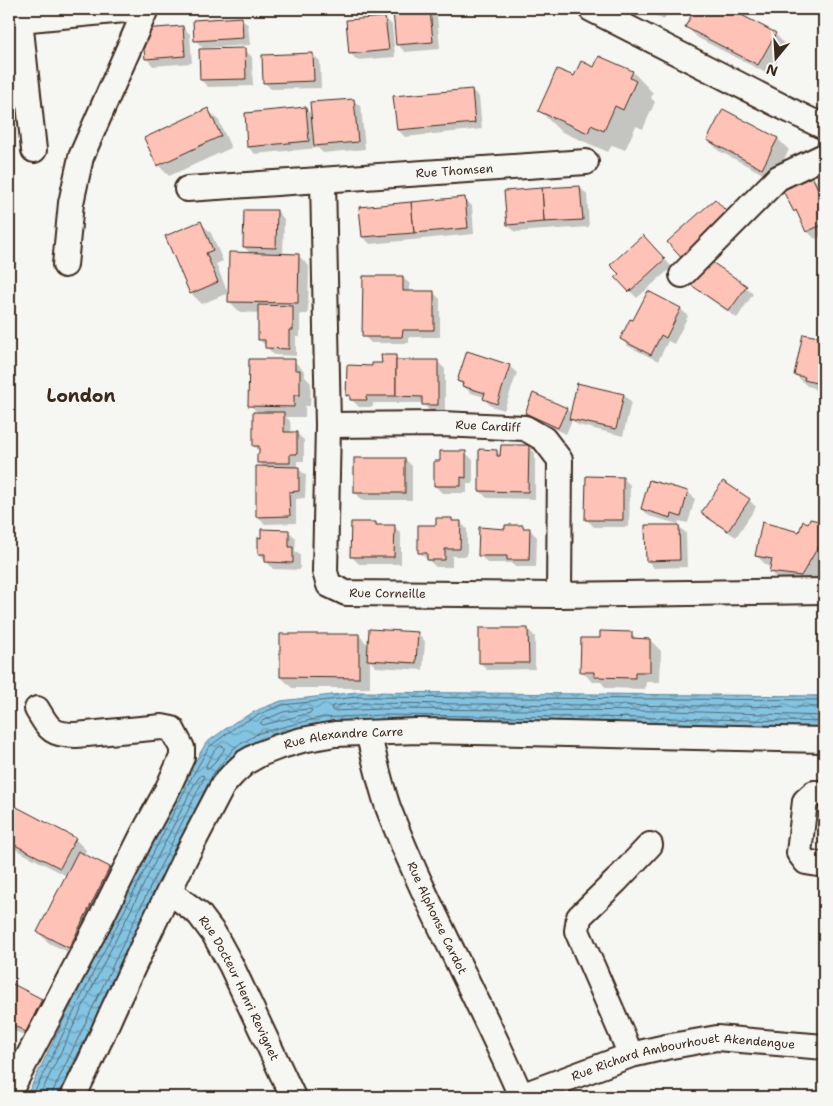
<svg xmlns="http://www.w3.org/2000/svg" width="833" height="1106" viewBox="0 0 833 1106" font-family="'Shantell Sans',sans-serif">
<defs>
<pattern id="water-waves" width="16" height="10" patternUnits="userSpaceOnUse" patternTransform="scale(1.25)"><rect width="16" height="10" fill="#83c4e3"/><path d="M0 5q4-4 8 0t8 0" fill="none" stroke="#6c9fb7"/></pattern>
</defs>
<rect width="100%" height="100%" fill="#f6f6f2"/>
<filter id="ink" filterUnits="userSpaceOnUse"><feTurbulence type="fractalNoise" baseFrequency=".02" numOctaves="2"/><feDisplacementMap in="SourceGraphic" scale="10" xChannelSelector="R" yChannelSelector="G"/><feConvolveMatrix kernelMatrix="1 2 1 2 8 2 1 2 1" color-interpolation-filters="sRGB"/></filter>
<g filter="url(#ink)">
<path fill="url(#water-waves)" stroke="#668694" d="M357 692 824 696V727L669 723 382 720 320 723 261 738 236 752 217 777 63 1097H26L92 962 185 779 206 743 235 722 260 709 281 701Z"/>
<g fill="#0003">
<path d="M430 9 437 16 440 49 405 52 398 45 395 11Z"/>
<path d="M642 9H669L664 20Z"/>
<path d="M696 9H727L775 34 786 45 770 75 698 38 687 27Z"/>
<path d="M241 18 248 25 250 45 203 48 196 41Z"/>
<path d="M385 18 392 25 395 57 357 60 350 53Z"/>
<path d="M182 27 190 34 192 63 153 66 146 58Z"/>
<path d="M245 50 252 57 253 86 208 87 201 80Z"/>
<path d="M312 54 320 61 321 88 271 89 264 82Z"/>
<path d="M599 57 633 72 653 93 651 98 655 102 643 129 636 126 625 150 612 145 608 152 560 131 540 111 594 69Z"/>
<path d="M472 90 479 97 482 129 405 137 398 130Z"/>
<path d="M353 100 361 107 365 149 323 153 318 148 255 154 248 147 306 109 313 116Z"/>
<path d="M208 110 219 121 231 148 169 176 158 165Z"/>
<path d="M778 139 789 150 773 179 719 151 708 140Z"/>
<path d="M811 176 818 183 824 196V235L815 239 808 232 801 217 795 211Z"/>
<path d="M579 187 587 194 589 227 515 232 508 225Z"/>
<path d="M464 198 472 206 474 234 370 244 363 237Z"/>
<path d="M277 211 284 219 283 254 298 255 309 266 308 314H300V337H296V356L274 355 259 339 260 313 240 312 229 301 251 254 244 247Z"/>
<path d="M726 211 744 231 710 262 746 287 753 294 737 318 700 292 693 285 703 269Z"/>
<path d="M200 222 211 233 223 261 216 264 228 293 202 304 191 293Z"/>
<path d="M650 243 672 267 637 298 617 278Z"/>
<path d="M402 277 410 284V292H433L440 299V337H409V343H371L364 336Z"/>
<path d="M681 309 688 316 674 344 668 341 658 361 628 346 621 339 634 322Z"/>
<path d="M804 335 824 340V393L816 391 812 387 807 386 796 375Z"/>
<path d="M396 357 400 361 438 362 445 369V411L430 412 423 403H373V407H359L352 400 348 395 373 367 383 364Z"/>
<path d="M294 361 305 372V377L311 383 310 406H305V417H286L290 421 291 433H296L304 440V461H297V468L306 475 305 498 296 499V523L265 524 257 516 264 467 259 462 260 452 254 446 258 413 250 405Z"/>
<path d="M509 366 517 373 504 410 491 406 484 399 485 397 471 393 458 381Z"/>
<path d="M534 395 567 409 571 414 624 395 631 402 623 436 578 425 572 420 566 434 533 420 526 413Z"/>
<path d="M528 446 535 453V499L487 498 480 491 496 451 502 456Z"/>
<path d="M465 452 473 460V484H467V493H442L435 486 441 463Z"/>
<path d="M405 459 412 466V500H362L355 492Z"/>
<path d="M623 478 630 485 629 527H594L586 519Z"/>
<path d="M688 492 695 499 688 523 679 521 678 524 649 516 642 509Z"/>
<path d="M749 500 756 507 736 537 710 520 703 513Z"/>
<path d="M451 520 454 522H460L467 529V556H452V567H436L419 552 437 526Z"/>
<path d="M811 520 824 524V566L812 586 781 583 770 572 771 567 767 566 756 555 800 533 809 524Z"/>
<path d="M375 523 379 526H394L401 534V564H359L352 557Z"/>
<path d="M523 526 526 529H529L537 537 536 567H515L512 563H487L480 555 506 530Z"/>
<path d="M678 526 686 533 687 567 654 568 647 560Z"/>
<path d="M288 531 296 538 295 551 300 555V570L273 569 259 553Z"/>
<path d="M528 629 535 637V669L487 670 480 662Z"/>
<path d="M631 633 638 640H650L661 651 660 682H646L645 689 606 688 601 682H592L582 671 601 640Z"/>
<path d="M417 634 425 641 423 670 376 667 370 661V688H292L281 677 359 635 369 646Z"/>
<path d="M9 805 75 839 86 850 84 855 110 868 120 879 81 958 49 943 38 932 67 876 9 846Z"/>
<path d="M9 984 42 1000 53 1011 37 1042 9 1028Z"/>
</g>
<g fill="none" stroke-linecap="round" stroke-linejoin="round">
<g stroke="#58686d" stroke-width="1">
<path d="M824 707 358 703 332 706 331 708 333 711 382 709 670 711 824 716"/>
<path d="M309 709 312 710 310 713 263 725 260 723 262 721 283 712Z"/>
<path d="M221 746 224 747V750L210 768 207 769 206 765 214 751Z"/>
<path d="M197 806 213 774 234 748 259 733 319 718 382 715 670 718 824 722"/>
<path d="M32 1097 97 965 189 782 209 747 237 726 262 713 282 705 357 697 824 700"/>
<path d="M39 1097 102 967 194 785 200 776 203 775 204 778 154 879 53 1091 52 1097"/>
<path d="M59 1097V1093L96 1017"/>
</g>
</g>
<g fill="#fec3b6" stroke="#3b2a1e">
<path d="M413 9H430L433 42 396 45 393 10Z"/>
<path d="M695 9H730L776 33 758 65 685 27Z"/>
<path d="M242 17 243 38 194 41 193 20Z"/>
<path d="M385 17 389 50 349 54 346 20Z"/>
<path d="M183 26 185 56 145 59 142 29Z"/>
<path d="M245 48 246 79 200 80 199 49Z"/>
<path d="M313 53 314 81 263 83 262 55Z"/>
<path d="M599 56 633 71 630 78 636 81 623 110 615 106 604 131 591 125 588 133 538 111 557 69 574 76 581 61 594 67Z"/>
<path d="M472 89 475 123 397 130 393 96Z"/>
<path d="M354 99 358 142 314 146 310 102Z"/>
<path d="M306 107 309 141 247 147 245 113Z"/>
<path d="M208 108 221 136 157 166 144 138Z"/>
<path d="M723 109 778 138 762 169 707 140Z"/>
<path d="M811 174 824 202V224L806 232 796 210 794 212 782 189Z"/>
<path d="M580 186 583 220 544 222 542 188Z"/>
<path d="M542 188 544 222 507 225 504 191Z"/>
<path d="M465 197 468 228 414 233 411 202Z"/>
<path d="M715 199 734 220 686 263 667 242Z"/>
<path d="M411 202 414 233 362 237 359 207Z"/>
<path d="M244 210H277L276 248 243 247Z"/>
<path d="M201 221 213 250 206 253 218 282 190 294 165 236Z"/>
<path d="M643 235 665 259 629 292 615 277 619 274 610 265Z"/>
<path d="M229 252 299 254 298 303 228 302Z"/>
<path d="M709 260 747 286 729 311 691 285Z"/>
<path d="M363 276H403V291H434V330H403L402 337H362Z"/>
<path d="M648 291 681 308 666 338 661 335 651 355 620 339 630 319 633 320Z"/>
<path d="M258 305 293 306V330H289V349L265 348V340H258Z"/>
<path d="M803 334 824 338V385L804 380 805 377 794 375Z"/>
<path d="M467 351 510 365 497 404 483 399 485 393 462 386 463 383 457 381Z"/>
<path d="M381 355H396V396H366L367 400H350V395L346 396 347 365 372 366V363H382Z"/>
<path d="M249 359H295V370H300V395H294V407L248 406Z"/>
<path d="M396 360H438V405H422V397L396 396Z"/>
<path d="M577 383 624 394 616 429 569 419Z"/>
<path d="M533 393 567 408 558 428 525 413Z"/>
<path d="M253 412H284V432H297V454H290V463H257V454H259V446H253Z"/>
<path d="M501 445H529L528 492 479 491V449L497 450V456H500Z"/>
<path d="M440 451H466V478L461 477V486H434V461H440Z"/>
<rect x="354" y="458" width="51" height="35"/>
<path d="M256 466 299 467V491L289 492 290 516 256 517Z"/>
<path d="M586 476 623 477V520H585Z"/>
<path d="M649 480 688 491 681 517 672 514 671 518 641 509Z"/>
<path d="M723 481 750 499 728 531 701 513Z"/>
<path d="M436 518H452V521H461L460 549H445V560H427V553H418V525H436Z"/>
<path d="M810 519 824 522V537L801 576 769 572 772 559 755 556 762 522 799 532 803 521 808 523Z"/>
<path d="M351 522H376V525H395L394 557H350Z"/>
<path d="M505 525H523V528H530L529 560H507V556H478L479 527 505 529Z"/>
<path d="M645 525H679L680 560 646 561Z"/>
<path d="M261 529 289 530V547H293V563L265 562V554H258V537L261 538Z"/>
<path d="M479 628H528L529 663H479Z"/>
<path d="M369 629 418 632 416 663 367 660Z"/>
<path d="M600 631 632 632V638L650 639V672H635V678L594 677V672H580L581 638H600Z"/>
<path d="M280 634H359V678L280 677Z"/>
<path d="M9 803 76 838 60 868 9 842Z"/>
<path d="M78 851 110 867 69 948 37 932Z"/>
<path d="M9 982 42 999 26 1032 9 1023Z"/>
</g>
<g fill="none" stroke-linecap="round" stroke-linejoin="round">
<defs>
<g id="minor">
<path d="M591 9 785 108 824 127"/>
<path d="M20 20 34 150"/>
<path d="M9 21 135 9"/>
<path id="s1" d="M323 180 328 425 325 572 329 585 346 593 559 595 824 591"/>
<path id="s2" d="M187 189 586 162"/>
<path d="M65 265 71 203 81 157 146 9"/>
<path d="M682 275 778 178 824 156"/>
<path id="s3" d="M328 425 442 424 525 428 544 439 560 460 559 595"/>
<path id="s4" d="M368 733C375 759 380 785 389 810 427 908 479 999 521 1096"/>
<path d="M824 793H814L805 801 799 853 806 862 824 865"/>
<path id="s5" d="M170 892 199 914 214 934 231 965 293 1097"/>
<path d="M631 1055 577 931 579 917 616 881 650 845"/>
<path d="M9 1093 98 924 142 836 167 790 182 757V748L172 729 162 727 76 735C51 735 49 729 37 709"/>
<path id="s6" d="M73 1097 90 1062 113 1010 149 933 185 858 223 785 233 774 246 762 260 754 278 747 302 740 335 734 417 731 524 733 824 740"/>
<path id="s7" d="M518 1097 631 1055 666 1047 717 1038 824 1047"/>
</g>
</defs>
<use href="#minor" stroke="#3b2a1e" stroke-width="28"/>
<use href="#minor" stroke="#f6f6f2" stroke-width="24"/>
</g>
</g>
<g text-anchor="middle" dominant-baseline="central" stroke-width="4" stroke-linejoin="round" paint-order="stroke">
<g font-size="12" fill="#3b2a1e" stroke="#f6f6f2">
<text stroke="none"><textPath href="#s2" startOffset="268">Rue Thomsen</textPath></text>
<text stroke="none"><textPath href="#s3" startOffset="160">Rue Cardiff</textPath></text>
<text stroke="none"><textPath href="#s1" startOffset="466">Rue Corneille</textPath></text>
<text stroke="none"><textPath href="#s6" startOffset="481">Rue Alexandre Carre</textPath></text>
<text stroke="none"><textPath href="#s4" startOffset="198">Rue Alphonse Cardot</textPath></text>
<text stroke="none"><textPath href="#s5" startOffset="121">Rue Docteur Henri Revignet</textPath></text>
<text stroke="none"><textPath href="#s7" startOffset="172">Rue Richard Ambourhouet Akendengue</textPath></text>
</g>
<g font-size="18" font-weight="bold" fill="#3b2a1e" stroke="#f6f6f2">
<text x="81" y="396">London</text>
</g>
</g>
<rect width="833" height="1106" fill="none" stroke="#f6f6f2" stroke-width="30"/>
<rect x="15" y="15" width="803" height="1076" fill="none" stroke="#3b2a1e" stroke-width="2" filter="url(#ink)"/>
<g transform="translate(776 58) rotate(198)" stroke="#f6f6f2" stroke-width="4" paint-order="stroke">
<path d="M0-4L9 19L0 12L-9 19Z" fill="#3b2a1e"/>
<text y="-8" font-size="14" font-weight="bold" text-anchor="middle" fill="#3b2a1e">N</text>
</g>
</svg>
